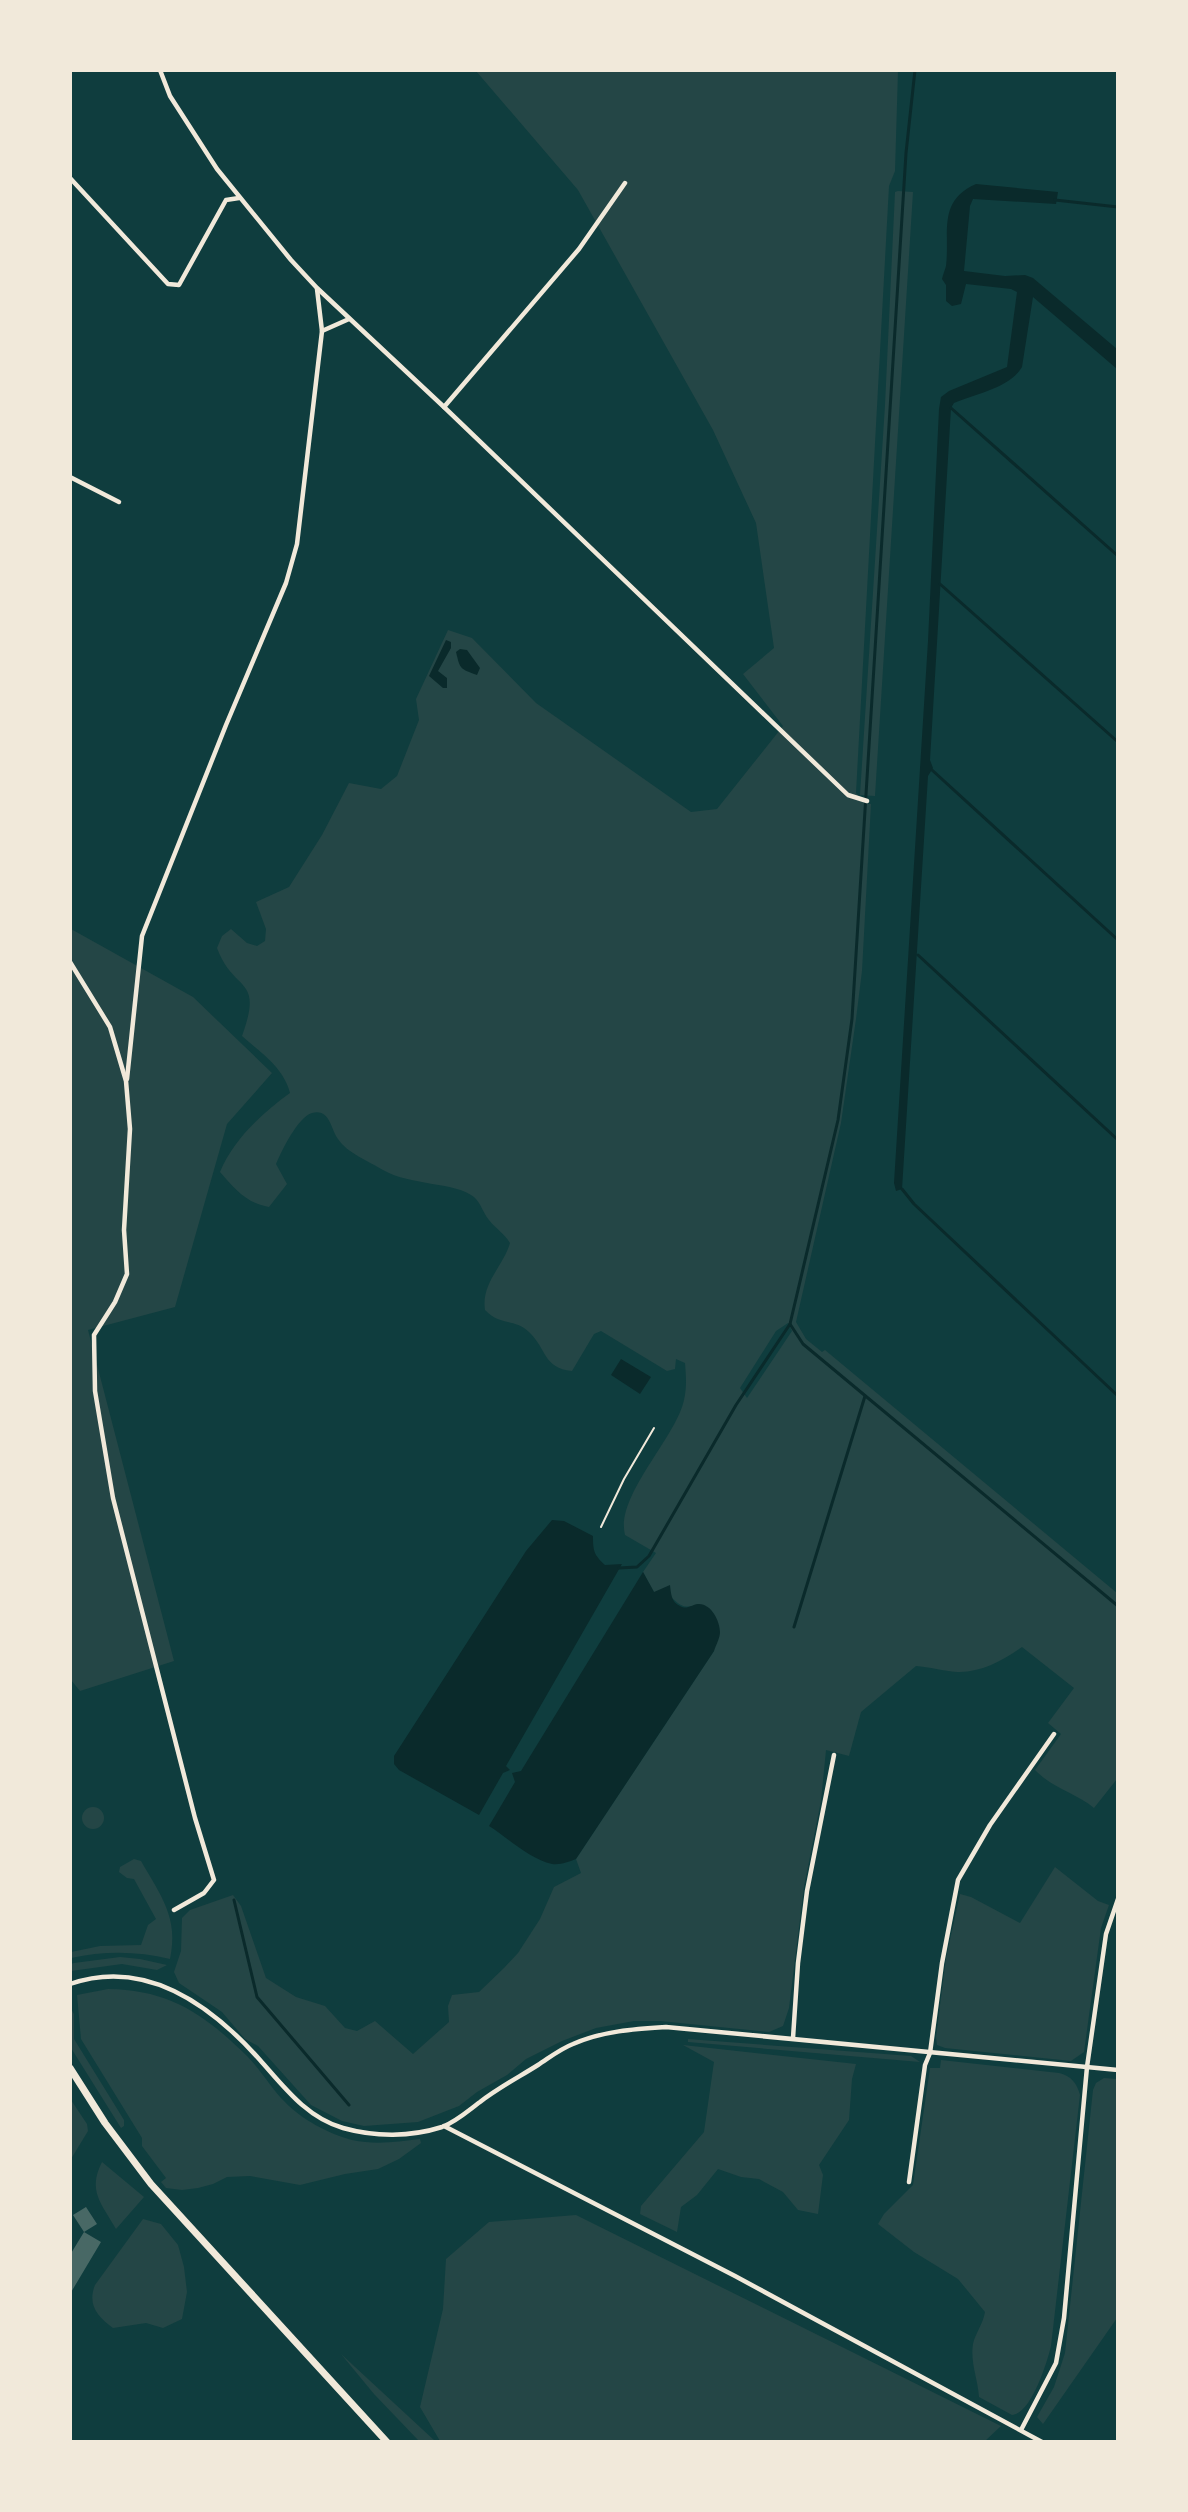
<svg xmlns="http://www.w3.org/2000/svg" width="1188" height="2512" viewBox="0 0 1188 2512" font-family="'Roboto Condensed',sans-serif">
<rect width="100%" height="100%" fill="#0f3d3e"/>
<g fill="#244646" fill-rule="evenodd">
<path d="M476 71H898L895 171 889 186 856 793 864 803 871 804 862 971 856 1019 841 1123 796 1322 806 1339 822 1352 825 1350 1117 1593V1779L1094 1808C1076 1793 1052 1788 1035 1770L1061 1734 1048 1723 1074 1688 1022 1647C1004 1660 981 1673 957 1672 944 1671 929 1667 916 1666L861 1712 849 1756 826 1750 821 1801 804 1887 789 2008 783 2026 769 2032 660 2021H634L596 2028 562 2041 526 2059 507 2075 477 2092 459 2106 418 2122 364 2126 342 2121 311 2105 258 2046 245 2039 222 2012 179 1983 174 1972 181 1951 182 1918 190 1910 233 1895 241 1906 266 1978 296 1997 325 2006 345 2028 357 2031 375 2021 413 2054 449 2022 448 2006 452 1995 479 1992 504 1968 518 1953 540 1919 554 1887 581 1873 576 1859 714 1651 699 1604C686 1608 683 1608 673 1599 668 1596 660 1594 654 1592L643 1572 656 1553 625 1535C615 1496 676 1438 684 1400 687 1387 686 1376 685 1363L676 1359 675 1369 667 1371 601 1331 594 1334 572 1371C543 1368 547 1349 529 1332 514 1318 500 1326 485 1310 481 1283 503 1267 510 1243 504 1233 496 1229 489 1220 483 1213 481 1203 474 1197 456 1182 411 1186 383 1170 370 1162 347 1153 338 1139 331 1130 330 1108 312 1113 298 1117 282 1150 276 1164L287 1184 269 1207C246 1203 235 1189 220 1172 233 1140 262 1113 290 1093 284 1068 261 1053 242 1036 264 975 234 994 217 948L222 936 231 929 247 943 257 946 265 941 266 929 256 902 289 887 322 835 349 783 381 789 397 776 419 720 416 699 448 630 472 638 536 703 691 812 717 809 783 726 743 674 774 648 756 523 713 430 578 190ZM788 1323 792 1331 747 1398 740 1388 776 1331Z"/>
<path d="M898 191 913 192 875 796 860 795 885 405 895 192Z"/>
<path d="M71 929 193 997 272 1073 227 1124 175 1307 88 1330 174 1661 80 1691 71 1680Z"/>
<circle cx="93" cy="1818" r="11"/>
<path d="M134 1859 141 1861C161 1896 179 1918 170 1959 137 1951 104 1951 71 1958V1952L100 1946 141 1945 148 1925 156 1919 134 1879 127 1878 119 1872 120 1867Z"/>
<path d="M1055 1867 1098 1901 1109 1905 1101 1928 1084 2052 1071 2061 945 2048 937 2045 936 2037 946 1958 960 1894 971 1897 1020 1923Z"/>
<path d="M120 1957 140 1959 167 1965 157 1970 122 1964 71 1971V1964L74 1963Z"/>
<path d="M108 1989C170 1990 204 2014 247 2056 261 2070 271 2088 285 2102 301 2119 329 2134 352 2140 375 2145 397 2142 420 2139L421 2143 399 2159 378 2169 345 2174 300 2185 250 2176 227 2177 213 2184 198 2188 182 2190 166 2188 161 2182 166 2178 142 2146V2138L81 2039 77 1995Z"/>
<path d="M71 2009 74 2014V2039L124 2120V2126L121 2128 71 2048Z"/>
<path d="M688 2039 911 2056 920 2062 688 2042Z"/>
<path d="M683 2045 856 2064 852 2079 849 2120 819 2165 823 2175 818 2214 798 2210 783 2192 759 2179 741 2177 718 2169 697 2195 681 2207 677 2232 640 2214 641 2206 704 2132 714 2062Z"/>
<path d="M941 2060 1059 2073C1071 2076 1077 2083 1080 2095L1051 2346C1047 2363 1031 2414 1012 2415L979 2397C978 2379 970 2362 973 2344 975 2334 983 2324 985 2312L958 2279 914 2252 878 2224 884 2214 913 2185 930 2068H940Z"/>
<path d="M1104 2078 1117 2079V2318L1043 2424 1037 2417 1054 2387 1065 2353 1093 2090 1096 2083Z"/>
<path d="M71 2100 87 2124 88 2131 71 2159Z"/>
<path d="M102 2162 144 2197 116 2229C102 2204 87 2191 102 2162Z"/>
<path d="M576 2215 1001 2426 984 2442 440 2441 420 2407 443 2309 446 2259 489 2222Z"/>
<path d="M143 2219 161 2224 178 2245 184 2267 187 2292 182 2319 163 2328 146 2323 113 2328C98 2317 87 2305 95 2285Z"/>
<path d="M341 2354 435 2441H419L374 2394Z"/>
</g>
<g fill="#0a2a2b">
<path d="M976 184 1058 192 1056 204 973 199 970 206 964 271 1005 276 1025 275 1033 278 1117 349V369L1033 297 1022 367C1010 388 976 394 954 403L951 408 930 760 933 768 928 776 902 1189 896 1191 894 1183 928 641 939 409 941 397 949 391 1007 367 1017 292 1011 289 966 284 961 304 952 306 946 301V285L942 279C943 274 945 270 946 266 950 233 937 201 976 184Z"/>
<path d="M446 640 451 642V648L438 671 447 678V688H443L429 676Z"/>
<path d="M460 649 467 650 480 668 477 675C460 669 460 669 456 652Z"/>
<path d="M621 1359 651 1377 640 1394 611 1375Z"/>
<path d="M552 1520 564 1521 593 1536C593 1551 594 1555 605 1565L622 1564 506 1766 510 1770 503 1773 479 1815 399 1770 394 1764V1756L526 1551Z"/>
<path d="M643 1572 654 1592 670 1585C671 1593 671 1602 680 1606 687 1610 691 1605 698 1604 711 1603 720 1621 720 1632 720 1638 716 1645 714 1651L576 1859C568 1862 561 1865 552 1864 530 1859 508 1838 489 1826L515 1782 512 1773 521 1771Z"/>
</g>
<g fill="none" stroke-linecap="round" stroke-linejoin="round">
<g stroke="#0a2a2b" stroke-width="3">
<path d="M1055 200 1118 207"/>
<path d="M951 408 1118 556"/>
<path d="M940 584 1118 742"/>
<path d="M932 770 1118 940"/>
<path d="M918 955 1118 1140"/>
<path d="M902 1189 914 1204 1118 1396"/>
<path d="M790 1324 803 1344 1118 1606"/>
<path d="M619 1568 637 1567 649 1556 736 1405 790 1324 838 1120 852 1019 906 153 915 70"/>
<path d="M794 1627 865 1396"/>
<path d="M234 1900 257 1997 349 2105"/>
</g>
</g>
<path fill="#486865" d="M86 2207 97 2224 84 2232 101 2242 70 2294V2255L84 2232 73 2215Z"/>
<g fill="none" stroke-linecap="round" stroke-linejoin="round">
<path stroke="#f1e9da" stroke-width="2" d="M601 1527 624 1479 654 1428"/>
<g stroke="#f1e9da" stroke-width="4.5">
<path d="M160 70 170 96 217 169 291 260 317 288 444 407 848 795 867 801"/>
<path d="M70 178 168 284 179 285 226 200 239 198"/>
<path d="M322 331 349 319"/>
<path d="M444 407 579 249 625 183"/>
<path d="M70 477 119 502"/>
<path d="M70 962 110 1027 126 1081 130 1129 124 1230 127 1274 115 1302 94 1335 95 1391 113 1498 195 1818 214 1880 204 1893 174 1910"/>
<path d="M127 1079 142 936 226 725 286 583 297 544 322 331 317 289"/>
<path d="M70 1984C147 1957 212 2006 260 2060 284 2087 307 2118 343 2128 375 2137 411 2137 442 2127 456 2122 469 2110 480 2102 498 2088 519 2077 538 2065 549 2058 560 2049 573 2044 603 2031 634 2029 666 2027L1118 2070"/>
<path d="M793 2038 798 1963 807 1891 834 1755"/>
<path d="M444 2126 735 2276 1042 2442"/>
<path d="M909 2182 925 2065 930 2053 942 1963 958 1880 990 1825 1054 1734"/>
<path d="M1021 2430 1056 2363 1064 2318 1087 2067 1106 1934 1118 1899"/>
</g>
<path stroke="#f1e9da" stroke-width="7" d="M70 2068 105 2123 151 2184 387 2442"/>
</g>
<rect width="1188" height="2512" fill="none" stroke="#f1e9da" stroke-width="144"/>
</svg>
